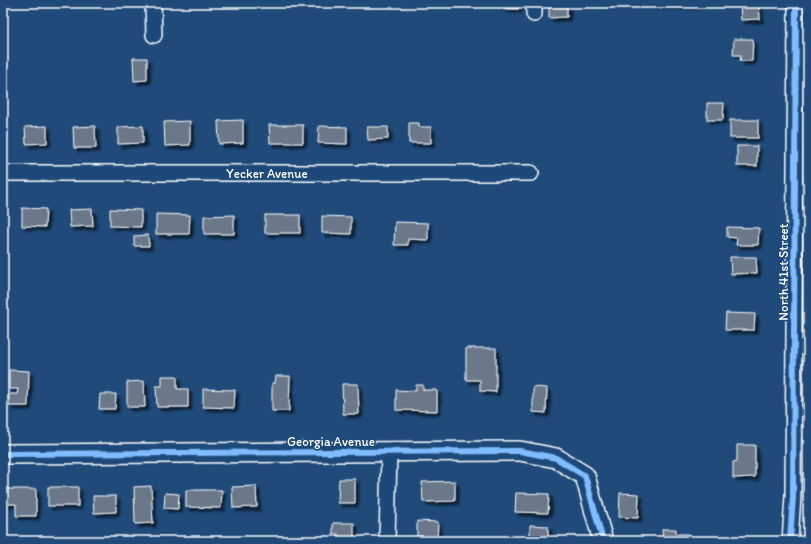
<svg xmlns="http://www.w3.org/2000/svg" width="811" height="544" viewBox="0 0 811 544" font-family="Itim,sans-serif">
<defs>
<filter id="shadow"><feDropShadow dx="3.5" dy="3.5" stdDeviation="1" flood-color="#0009"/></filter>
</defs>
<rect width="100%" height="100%" fill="#1f4a7a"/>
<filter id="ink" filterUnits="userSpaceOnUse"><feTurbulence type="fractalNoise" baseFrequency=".025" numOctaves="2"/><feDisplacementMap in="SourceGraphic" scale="8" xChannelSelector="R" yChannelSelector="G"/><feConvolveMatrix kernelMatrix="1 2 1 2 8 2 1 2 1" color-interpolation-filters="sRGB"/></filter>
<g filter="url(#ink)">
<path fill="#36587e" d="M3 538 151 541H3Z"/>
<path fill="#4b7f8c" stroke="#a5bfc6" d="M806 3H808V354H804Z"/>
<g fill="#6a7889" stroke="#fff" filter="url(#shadow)">
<rect x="503" y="3" width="15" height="6"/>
<path d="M549 3H576L567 4V17L549 18Z"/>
<rect x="653" y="3" width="40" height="2"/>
<path d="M740 3H759L760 19 741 20Z"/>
<path d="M734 39H753L752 61H740L741 55H733Z"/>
<path d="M133 58H147V80L134 81Z"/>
<path d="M707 103H724L723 120H707Z"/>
<path d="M243 120V143L219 144 218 121Z"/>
<rect x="730" y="120" width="28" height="18"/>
<path d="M190 121V145L165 146 164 122Z"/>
<path d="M409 123H419V127H431V143H409Z"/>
<path d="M269 125H303V143H270Z"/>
<path d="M47 126V143L26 144 25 127Z"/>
<path d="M95 126 96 148H74L73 127Z"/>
<path d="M143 126V143L118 144V127Z"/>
<path d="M319 126 347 127V144L318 143Z"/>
<path d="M367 127H388V139L368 140Z"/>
<rect x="737" y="146" width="20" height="20"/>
<path d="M22 208 46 209 45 227 22 226Z"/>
<path d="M92 209 93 226 70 227 69 210Z"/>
<path d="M110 209 141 210V227L110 226Z"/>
<path d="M156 214 190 215 189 234H156Z"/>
<path d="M234 215V234H204V216Z"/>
<rect x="265" y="215" width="35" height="18"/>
<path d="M322 216 351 217V234L322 233Z"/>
<path d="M395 222 428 223V240L408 239V245H394Z"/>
<path d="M727 227 759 228 758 245H736L737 238 727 237Z"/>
<path d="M148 235 149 246H134V236Z"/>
<path d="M730 257H756L757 273 731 274Z"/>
<path d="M726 313 755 314 754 330H725Z"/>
<path d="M466 348H496V392L480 391V380H466Z"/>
<path d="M9 370 29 371 28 406H9V394H17L18 389H9Z"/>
<path d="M162 376H177V389H188V407H157L156 386H162Z"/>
<path d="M276 376H290L289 411H272V383H275Z"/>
<path d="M144 381 145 407H127V382Z"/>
<path d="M342 384H358L359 414H343Z"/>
<path d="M416 385H423V390H437V411L396 410V390L416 391Z"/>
<path d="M533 387 547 388 546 413 533 412Z"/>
<path d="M203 389 235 390 234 408 203 407Z"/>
<path d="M100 394H116L115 409H99Z"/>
<path d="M737 445H755V477L733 478V462L737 461Z"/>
<path d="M339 479H355V503H338Z"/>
<path d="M455 481V501L423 502 422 482Z"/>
<path d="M151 486 153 523 135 524 134 487Z"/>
<path d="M256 486 257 507 233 508 232 487Z"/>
<rect x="48" y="487" width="30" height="19"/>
<path d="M5 489H36V516H16V504H5Z"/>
<path d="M186 490H222L221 508 186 507Z"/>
<path d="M165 493 179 494 178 509 164 508Z"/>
<path d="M516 493 549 494 548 513 515 512Z"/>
<path d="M620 493 639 494 638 518 619 517Z"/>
<path d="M93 496H116V512L94 513Z"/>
<path d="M417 521 438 522 437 541H417Z"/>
<path d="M333 523H354V541H338V534H333Z"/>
<path d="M530 525 548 526V541H530Z"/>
<path d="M662 529H676V534H689V541H663Z"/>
</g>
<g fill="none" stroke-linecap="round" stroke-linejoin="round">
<defs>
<g id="minor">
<path d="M153 3 154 35"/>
<path d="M534 14V3"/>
<path d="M3 173H531"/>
<path d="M387 541 389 452"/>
<path d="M790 541 793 496 796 3"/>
</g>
<path id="tertiary" d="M3 454 520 451 556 458 585 476 603 541"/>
</defs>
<use href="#minor" stroke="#fff" stroke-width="18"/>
<use href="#tertiary" stroke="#fff" stroke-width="22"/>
<use href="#minor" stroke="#1f4a7a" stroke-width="15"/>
<use href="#tertiary" stroke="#1f4a7a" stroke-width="19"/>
<defs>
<g id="cycleway">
<path d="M3 454 520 451 556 458 585 476 603 541"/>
<path d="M790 541 793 496 796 3"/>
</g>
</defs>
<use href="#cycleway" stroke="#1f4a7a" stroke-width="8"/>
<use href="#cycleway" stroke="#80bcff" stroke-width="6"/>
</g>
</g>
<g text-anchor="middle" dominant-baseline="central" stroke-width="3" stroke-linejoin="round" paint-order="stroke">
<g font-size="13" fill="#fff" stroke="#1f4a7a">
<text x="267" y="173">Yecker Avenue</text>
<text transform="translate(783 272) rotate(-90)">North 41st Street</text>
<text x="331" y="441">Georgia Avenue</text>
</g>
</g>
<rect width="811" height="544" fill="none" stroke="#1f4a7a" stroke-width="16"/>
<rect x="8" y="8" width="795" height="528" fill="none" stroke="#fff" stroke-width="1.5" filter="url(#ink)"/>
</svg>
